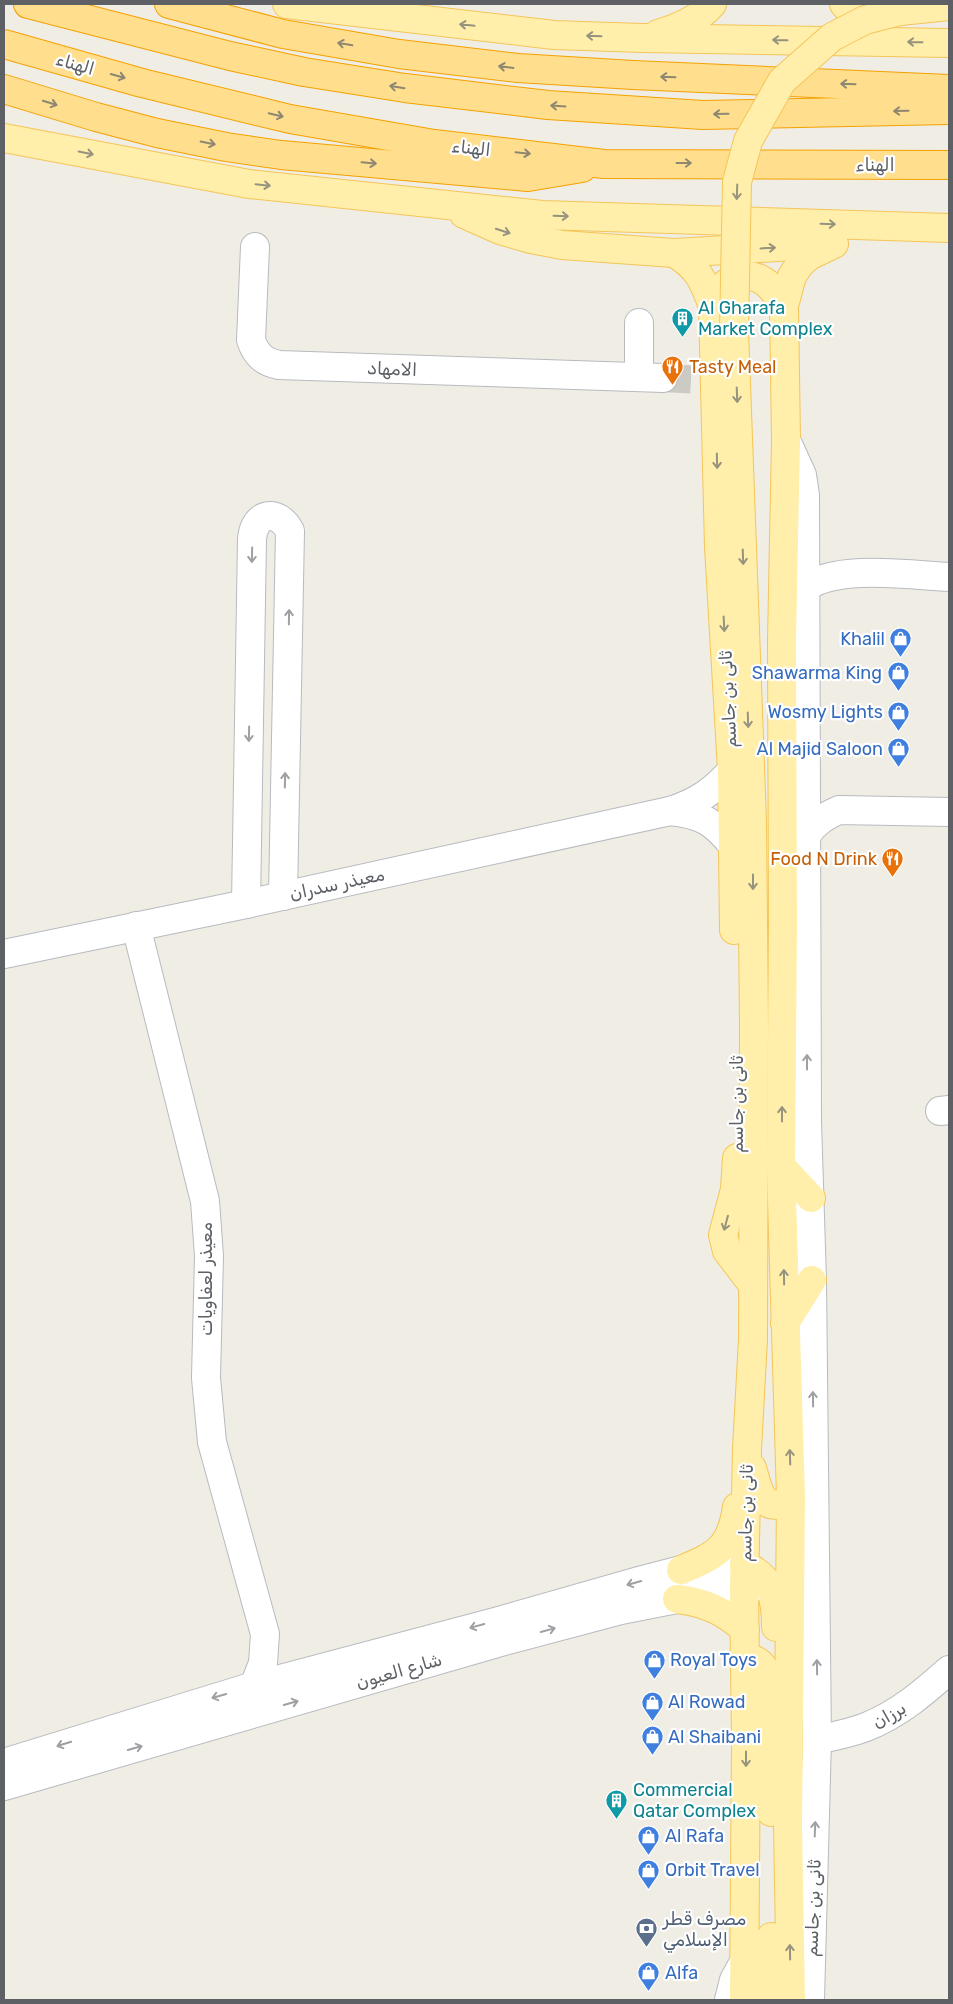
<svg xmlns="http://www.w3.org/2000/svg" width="953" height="2004" viewBox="0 0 953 2004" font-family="Rubik,'Noto Sans Arabic',sans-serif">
<rect width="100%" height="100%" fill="#f0ede5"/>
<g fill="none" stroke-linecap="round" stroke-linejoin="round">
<path stroke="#cbcac5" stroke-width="28" stroke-dasharray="28 14" stroke-linecap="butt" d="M663 378 701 380"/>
<defs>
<g id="minor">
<path d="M255 247 251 340C256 355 264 362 279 365L663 378"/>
<path d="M639 376V323"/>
<path d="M786 440 802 475 805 495 807 1122 812 1280 817 1740 810 2000"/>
<path d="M805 588C836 564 910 575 949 577"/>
<path d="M670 811C700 814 714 821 733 846"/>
<path d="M807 834C816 822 825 816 839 810L949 812"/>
<path d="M246 904 252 539C254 512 278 508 290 531L283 896"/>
<path d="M136 926 205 1201 209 1256 206 1378 212 1442 265 1634 263 1663 254 1686"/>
<path d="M4 954 246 904 670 811C696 803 714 791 732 770"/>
<path d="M940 1111 949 1110"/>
<path d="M817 1740C834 1736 851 1733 866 1727 899 1714 924 1692 949 1670"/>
<path d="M4 1763 254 1686 495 1622 639 1581 681 1570 744 1565"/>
<path d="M4 1786 497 1643 621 1610 677 1599 754 1587 767 1582"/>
<path d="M729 2000 734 1980 745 1960"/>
</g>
<g id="major">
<path d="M287 4 554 35 642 38 949 43"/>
<path d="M844 4 878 39"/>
<path d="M658 34C678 28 698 20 712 4"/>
<path d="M4 138 249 184 542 215 949 228"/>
<path d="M464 214 500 230 531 239 562 245 674 253 828 244"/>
<path d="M674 253C698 267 704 281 713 307L719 547 732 770 734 930"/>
<path d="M718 293C726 280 744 271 760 279 771 284 778 296 784 306"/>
<path d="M734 329 752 821 754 1025 753 1339 747 1449 744 1588 746 1742 744 2000"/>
<path d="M737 1158 735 1189 723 1235 727 1251 753 1285"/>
<path d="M781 1166 811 1198"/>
<path d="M785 1323 812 1280"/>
<path d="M752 1468C758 1489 763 1519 791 1497"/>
<path d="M744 1565C772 1577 776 1598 776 1627"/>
<path d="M681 1570C717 1555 731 1548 737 1507"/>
<path d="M677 1599C704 1602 725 1611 745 1630"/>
<path d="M746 1658C757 1659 765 1665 767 1677L766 1785 771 1812"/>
<path d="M771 1937V2000"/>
<path d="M791 2000 788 1824 791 1497 781 1166 783 923 782 641 786 440 784 306 792 276 800 264 809 256 834 244"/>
</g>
<g id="highway">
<path d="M28 4 230 56 304 72 405 88 548 105 703 115 949 110"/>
<path d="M169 4 283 34 399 54 518 68 633 75 949 89"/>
<path d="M4 44 142 83 290 119 434 144 604 164 949 165"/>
<path d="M4 89 96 117 157 133 226 147 281 155 528 177 582 168"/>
</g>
</defs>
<use href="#minor" stroke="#b7bbbf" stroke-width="30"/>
<use href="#major" stroke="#f5c558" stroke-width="30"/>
<use href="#highway" stroke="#f5a100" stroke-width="30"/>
<use href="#minor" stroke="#fff" stroke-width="28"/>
<use href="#major" stroke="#ffefab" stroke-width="28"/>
<use href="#highway" stroke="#ffdf8d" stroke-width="28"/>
<defs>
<path id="major-bridge" d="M734 329 737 182 748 141 782 81 832 37 865 20 900 11 949 6"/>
</defs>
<use href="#major-bridge" stroke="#f5c558" stroke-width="30" stroke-linecap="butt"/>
<use href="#major-bridge" stroke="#ffefab" stroke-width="28"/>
</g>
<defs><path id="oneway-shaft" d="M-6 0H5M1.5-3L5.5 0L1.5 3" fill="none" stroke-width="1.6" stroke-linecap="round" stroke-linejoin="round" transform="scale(1.25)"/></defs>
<g stroke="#96937e">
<use href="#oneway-shaft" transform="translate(467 25) rotate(-174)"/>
<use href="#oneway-shaft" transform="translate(594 36) rotate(-178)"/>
<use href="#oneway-shaft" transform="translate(780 40) rotate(-179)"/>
<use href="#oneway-shaft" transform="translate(915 42) rotate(-179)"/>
<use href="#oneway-shaft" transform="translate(86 153) rotate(11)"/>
<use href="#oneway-shaft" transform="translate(263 185) rotate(6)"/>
<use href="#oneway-shaft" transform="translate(737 192) rotate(92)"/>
<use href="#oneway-shaft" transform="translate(561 216) rotate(2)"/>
<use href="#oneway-shaft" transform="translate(828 224) rotate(2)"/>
<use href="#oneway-shaft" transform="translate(503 231) rotate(18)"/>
<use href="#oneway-shaft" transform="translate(768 248) rotate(-3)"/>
<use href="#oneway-shaft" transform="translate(737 395) rotate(88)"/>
<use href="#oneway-shaft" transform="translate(717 461) rotate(89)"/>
<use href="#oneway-shaft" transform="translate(743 557) rotate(88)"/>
<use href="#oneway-shaft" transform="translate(724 624) rotate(87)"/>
<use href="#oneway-shaft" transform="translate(748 720) rotate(88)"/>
<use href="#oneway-shaft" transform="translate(753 882) rotate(90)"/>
<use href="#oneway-shaft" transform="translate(782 1114) rotate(-90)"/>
<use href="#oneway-shaft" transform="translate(726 1223) rotate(105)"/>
<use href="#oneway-shaft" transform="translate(784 1277) rotate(-91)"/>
<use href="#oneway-shaft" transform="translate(790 1457) rotate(-92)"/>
<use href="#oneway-shaft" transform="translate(746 1759) rotate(90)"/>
<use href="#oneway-shaft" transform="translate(790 1952) rotate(-91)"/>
</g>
<g stroke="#8e8772">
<use href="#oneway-shaft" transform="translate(345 44) rotate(-170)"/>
<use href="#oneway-shaft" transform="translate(506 67) rotate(-173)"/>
<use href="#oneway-shaft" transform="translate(118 76) rotate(16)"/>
<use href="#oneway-shaft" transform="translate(668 77) rotate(-178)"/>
<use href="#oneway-shaft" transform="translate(848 84) rotate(-178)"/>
<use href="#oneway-shaft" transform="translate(397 87) rotate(-171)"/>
<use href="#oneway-shaft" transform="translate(50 103) rotate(17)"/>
<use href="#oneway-shaft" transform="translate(558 106) rotate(-176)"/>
<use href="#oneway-shaft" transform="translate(901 111) rotate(179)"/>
<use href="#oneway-shaft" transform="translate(721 114) rotate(179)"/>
<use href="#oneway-shaft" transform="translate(276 115) rotate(13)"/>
<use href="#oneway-shaft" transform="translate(208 143) rotate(11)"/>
<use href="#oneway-shaft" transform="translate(523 153) rotate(6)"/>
<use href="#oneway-shaft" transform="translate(369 163) rotate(5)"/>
<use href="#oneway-shaft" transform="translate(684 163)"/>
</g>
<g stroke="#9ea0a3">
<use href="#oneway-shaft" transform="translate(252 555) rotate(91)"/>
<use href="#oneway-shaft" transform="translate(289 617) rotate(-89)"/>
<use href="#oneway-shaft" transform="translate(249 734) rotate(91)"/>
<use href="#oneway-shaft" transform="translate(285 780) rotate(-89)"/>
<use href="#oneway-shaft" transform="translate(807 1062) rotate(-90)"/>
<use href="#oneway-shaft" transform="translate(813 1399) rotate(-91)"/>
<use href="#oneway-shaft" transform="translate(634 1583) rotate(164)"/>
<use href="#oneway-shaft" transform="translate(477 1626) rotate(165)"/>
<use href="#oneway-shaft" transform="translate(548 1630) rotate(-15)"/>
<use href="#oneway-shaft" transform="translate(817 1667) rotate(-91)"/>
<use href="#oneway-shaft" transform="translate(219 1696) rotate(164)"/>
<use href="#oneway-shaft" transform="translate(291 1703) rotate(-16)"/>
<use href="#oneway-shaft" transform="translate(64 1744) rotate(163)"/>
<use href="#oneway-shaft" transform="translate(135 1748) rotate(-16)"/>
<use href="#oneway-shaft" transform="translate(815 1829) rotate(-88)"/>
</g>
<defs>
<symbol id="building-pin" viewBox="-11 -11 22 30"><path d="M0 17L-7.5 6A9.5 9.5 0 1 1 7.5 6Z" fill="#0f9aa8" stroke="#fff"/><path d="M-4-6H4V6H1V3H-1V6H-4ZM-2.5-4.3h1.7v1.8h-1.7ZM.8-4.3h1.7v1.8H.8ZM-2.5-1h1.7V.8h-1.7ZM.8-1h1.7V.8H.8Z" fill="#fff"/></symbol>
<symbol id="restaurant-pin" viewBox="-11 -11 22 30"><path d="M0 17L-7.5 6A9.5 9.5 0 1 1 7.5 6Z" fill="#e8710a" stroke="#fff"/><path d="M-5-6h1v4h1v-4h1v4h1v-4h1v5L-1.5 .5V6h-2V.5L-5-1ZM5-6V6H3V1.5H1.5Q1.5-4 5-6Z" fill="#fff"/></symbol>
<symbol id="shop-pin" viewBox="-11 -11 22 30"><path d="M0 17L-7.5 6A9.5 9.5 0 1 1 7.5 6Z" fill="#3f7fe0" stroke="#fff"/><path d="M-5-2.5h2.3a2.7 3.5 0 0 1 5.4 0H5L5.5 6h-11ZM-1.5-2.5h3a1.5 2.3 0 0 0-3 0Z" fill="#fff"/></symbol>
<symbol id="bank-pin" viewBox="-11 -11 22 30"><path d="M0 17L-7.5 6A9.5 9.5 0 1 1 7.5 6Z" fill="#5c6f8a" stroke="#fff"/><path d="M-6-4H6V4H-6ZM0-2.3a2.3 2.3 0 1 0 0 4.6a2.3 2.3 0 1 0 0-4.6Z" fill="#fff"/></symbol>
</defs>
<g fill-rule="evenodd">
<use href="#building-pin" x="670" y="306" width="25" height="34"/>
<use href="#restaurant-pin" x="660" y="354" width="25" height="34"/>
<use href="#shop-pin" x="888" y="626" width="25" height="34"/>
<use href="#shop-pin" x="886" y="660" width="25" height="34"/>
<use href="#shop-pin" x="886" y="700" width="25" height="34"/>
<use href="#shop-pin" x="886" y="736" width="25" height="34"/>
<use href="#restaurant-pin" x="880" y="846" width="25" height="34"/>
<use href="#shop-pin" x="642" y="1648" width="25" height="34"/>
<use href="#shop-pin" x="640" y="1690" width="25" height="34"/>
<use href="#shop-pin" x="640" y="1724" width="25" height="34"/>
<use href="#building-pin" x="604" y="1788" width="25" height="34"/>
<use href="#shop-pin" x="636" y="1824" width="25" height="34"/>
<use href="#shop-pin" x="636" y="1858" width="25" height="34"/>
<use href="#bank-pin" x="634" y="1916" width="25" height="34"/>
<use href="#shop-pin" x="636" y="1960" width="25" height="34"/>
</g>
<g text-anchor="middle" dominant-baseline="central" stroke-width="4.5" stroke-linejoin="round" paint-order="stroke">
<g font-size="18" fill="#5d6166" stroke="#fff">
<text transform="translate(75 64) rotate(16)">الهناء</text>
<text transform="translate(471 148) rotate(6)">الهناء</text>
<text x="875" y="165">الهناء</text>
<text transform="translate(392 369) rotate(2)">الامهاد</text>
<text transform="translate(728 699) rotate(-93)">ثانى بن جاسم</text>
<text transform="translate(337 884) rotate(-12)">معيذر سدران</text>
<text transform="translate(737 1104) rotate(-90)">ثانى بن جاسم</text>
<text transform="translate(206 1279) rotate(-90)">معيذر لعفاويات</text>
<text transform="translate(746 1513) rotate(-89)">ثانى بن جاسم</text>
<text transform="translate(399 1671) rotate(-16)">شارع العيون</text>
<text transform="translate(889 1715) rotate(-29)">برزان</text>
<text transform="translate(813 1908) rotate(-88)">ثانى بن جاسم</text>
</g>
<g font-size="18" fill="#0d838f" stroke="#fff" text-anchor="start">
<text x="698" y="308">Al Gharafa<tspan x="698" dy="21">Market Complex</tspan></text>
<text x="633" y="1790">Commercial<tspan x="633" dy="21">Qatar Complex</tspan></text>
</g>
<g font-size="18" fill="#c56008" stroke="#fff" text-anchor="start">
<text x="689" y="367">Tasty Meal</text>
<text x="877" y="859" text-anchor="end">Food N Drink</text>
</g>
<g font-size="18" fill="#366cbe" stroke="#fff" text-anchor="start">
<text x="885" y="639" text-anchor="end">Khalil</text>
<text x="882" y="673" text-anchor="end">Shawarma King</text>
<text x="883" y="712" text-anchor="end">Wosmy Lights</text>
<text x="883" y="749" text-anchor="end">Al Majid Saloon</text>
<text x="670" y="1660">Royal Toys</text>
<text x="668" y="1702">Al Rowad</text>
<text x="668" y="1737">Al Shaibani</text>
<text x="665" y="1836">Al Rafa</text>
<text x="665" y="1870">Orbit Travel</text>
<text x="665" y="1973">Alfa</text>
</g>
<g font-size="18" fill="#4e5e75" stroke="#fff" text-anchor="start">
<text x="663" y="1919">مصرف قطر<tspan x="663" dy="21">الإسلامي</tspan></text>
</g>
</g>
<rect width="953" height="2004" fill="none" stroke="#5d6166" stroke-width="10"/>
</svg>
